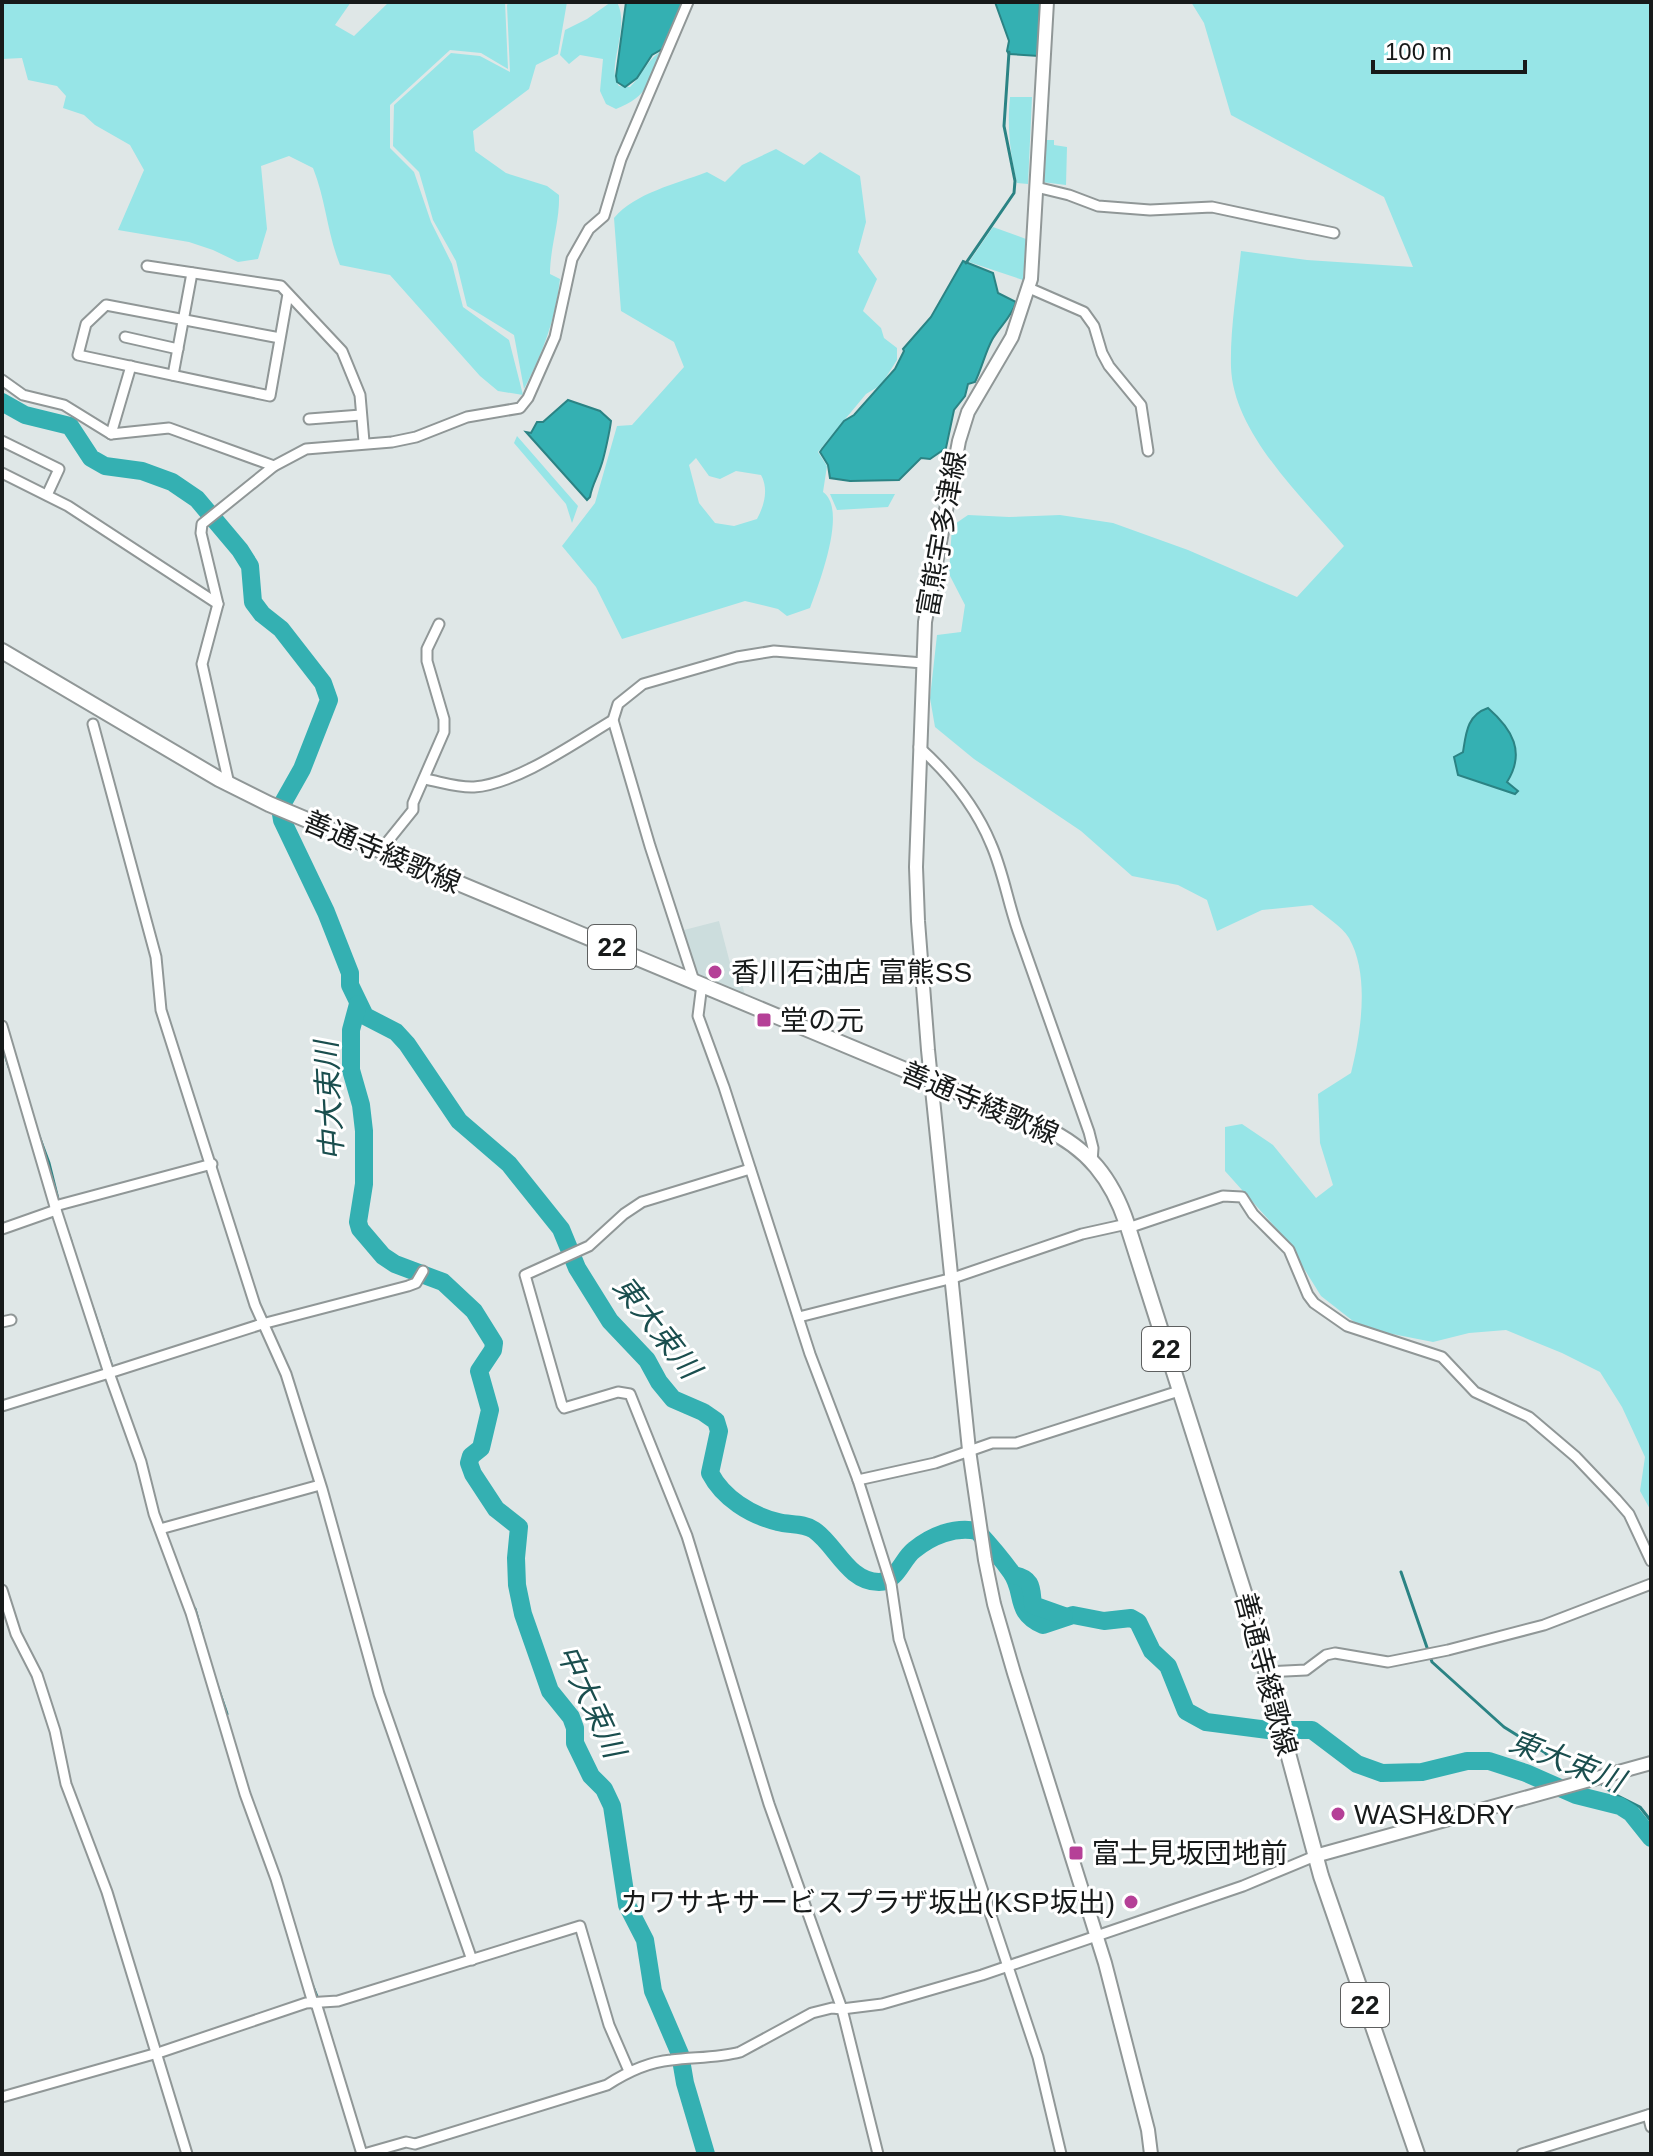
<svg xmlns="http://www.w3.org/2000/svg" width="1653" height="2156" viewBox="0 0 1653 2156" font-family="Helvetica,'Noto Sans JP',sans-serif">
<rect width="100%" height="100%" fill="#dfe7e7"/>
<path fill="#cdd" d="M719 921 730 963 736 962 745 995 697 976 684 930Z"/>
<g fill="#97e5e7" fill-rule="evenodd">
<path d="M2 2H351L335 25 354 36 389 2H505L508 69 481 53 450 50 390 105V148L414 172 431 222 452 264 463 307 509 340 523 395 498 391 480 376 390 275 340 265C327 233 326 200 313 168L289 156 261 166 267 229 258 259 238 262 213 250 189 242 118 230 144 170 130 145 95 125 84 115 63 108 66 96 57 86 28 80 22 58 2 59Z"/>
<path d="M509 2H567L558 54 536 65 529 89 473 131 475 151 506 173 547 186 559 195C560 221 550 247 550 274L560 279C556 318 542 355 524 389L514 335 467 306 456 261 433 220 419 172 393 146 394 105 451 53 480 56 510 72 507 5Z"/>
<path d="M611 2H617C631 29 605 68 619 86L630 87C642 76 648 58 662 51 649 82 649 96 616 109L606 104 600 91 603 59 580 55 569 64 560 55 565 30 587 19Z"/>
<path d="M1191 2H1651V1511L1640 1491 1645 1457 1622 1407 1600 1372 1562 1353 1506 1330 1469 1333 1433 1342 1362 1328 1321 1296 1285 1238 1225 1171V1127L1242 1124 1273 1145 1316 1198 1333 1185 1320 1143 1318 1094 1351 1073C1361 1033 1370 975 1349 938 1342 926 1322 914 1312 905L1262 910 1217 931 1207 900 1178 885 1132 876 1081 831 974 759 935 727 930 698 937 635 961 632 965 605 949 574 952 526 968 515 1009 517 1060 515 1113 523 1188 550 1297 597 1344 546C1303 498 1233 433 1231 367 1230 329 1237 289 1241 251L1307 260 1413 267 1384 197 1231 115 1204 23Z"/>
<path d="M1010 97H1032L1028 184 1017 183C1010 153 1007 128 1010 97Z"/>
<path d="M1046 140H1054V145L1067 147 1066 185 1042 182Z"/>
<path d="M776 149 804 165 820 152 860 176 866 222 858 252 877 279 863 311 881 328 884 338 897 348V360L881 385 866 394 818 452 827 466 823 492C848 509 819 584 810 608L787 616 778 609 745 601 622 639 596 587 562 546 595 503 617 426 632 425 684 367 674 342 621 311 614 218C635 193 676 184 707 172L725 182 742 165ZM696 458 709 476 720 479 736 471 761 475C769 489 764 506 757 519L734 526 715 523 699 503 689 465Z"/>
<path d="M993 227 1026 239 1023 280 969 262Z"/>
<path d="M517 436 578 506 572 523 566 504 514 443Z"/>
<path d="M830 494H895L888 507 837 510Z"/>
</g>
<g fill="#34b0b2" stroke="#2b8384" stroke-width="2">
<path d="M626 2H684L664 48 652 55 637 78 625 87 617 82 616 76Z"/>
<path d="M995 2H1040L1038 56 1009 54 1007 51 1009 41Z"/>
<path d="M963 261 993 273 998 293 1016 302C1012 317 999 327 992 340 985 353 982 368 975 382L968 384 965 396 954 410 946 448 930 459 921 458 899 480 850 481 830 478 828 465 820 452 822 449 844 421 854 415 895 369 904 351 903 349 931 317Z"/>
<path d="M568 400 600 411 611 421C610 430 604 458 601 466 597 478 592 485 590 497L587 500 526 432 531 433 537 422H543Z"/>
<path d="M1488 708C1512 729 1526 752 1507 782L1518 791 1515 794 1458 775 1454 757 1463 752C1466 733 1467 715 1488 708Z"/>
</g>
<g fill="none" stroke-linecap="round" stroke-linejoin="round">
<g stroke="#2b8384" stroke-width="3">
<path d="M966 263 1014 193 1015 181 1004 126 1009 52"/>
<path d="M2 1044 9 1067"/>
<path d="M32 1117 49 1163 59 1203"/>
<path d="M64 1222 71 1241"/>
<path d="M93 1309 113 1370"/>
<path d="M123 1400 147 1468"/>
<path d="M1401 1572 1432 1662 1504 1727 1544 1752 1567 1773 1581 1769 1592 1776"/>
<path d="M191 1604 195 1609 202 1634"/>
<path d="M214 1676 227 1714"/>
<path d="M1598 1781 1614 1794 1640 1807 1651 1821"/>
<path d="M312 1984 318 1999"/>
</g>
<g stroke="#34b0b2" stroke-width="18">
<path d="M2 402 25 415 70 426 91 458 105 466 142 471 172 482 197 499 240 550 250 566 253 602 262 614 281 629 323 683 329 700 302 769 280 808 282 820 326 912 350 973V985L365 1016 396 1032 407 1044 459 1121 509 1164 561 1229 577 1268 610 1321 647 1360 659 1382 673 1399 703 1412 716 1421 719 1431 710 1473C723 1498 750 1515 778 1522 789 1525 804 1523 814 1530 836 1545 848 1582 879 1582 897 1582 902 1559 914 1550 931 1536 955 1526 977 1531 989 1544 1001 1558 1011 1572 1026 1593 1013 1612 1043 1625L1073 1615 1104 1621 1131 1618 1138 1622 1152 1651 1168 1666 1186 1711 1206 1722 1268 1730H1312L1357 1764 1382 1773 1422 1772 1467 1761H1489L1526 1773 1576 1795 1620 1806 1631 1813 1651 1838"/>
<path d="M358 1004 351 1030V1070L361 1105 364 1131V1184L358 1222 360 1229 383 1256 395 1264 443 1282 474 1311 494 1343 493 1350 479 1371 490 1410 481 1448 471 1456 469 1463 473 1474 496 1509 519 1527 516 1558 517 1585 523 1614 550 1691 571 1717 575 1728V1743L591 1776 604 1789 612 1806 627 1905 645 1940 653 1991 680 2054 685 2083 706 2154"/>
<path d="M1014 1575C1034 1579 1031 1590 1033 1605L1064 1616"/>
</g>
<defs>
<g id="street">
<path d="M1036 187 1069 195 1098 206 1150 210 1212 207 1334 233"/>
<path d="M147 266 281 286 342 351 360 395 364 442"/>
<path d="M1029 288 1084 312 1094 326 1102 353 1109 366 1141 405 1148 451"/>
<path d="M125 337 178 349"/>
<path d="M280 338 106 305 86 324 78 355 270 396 288 294"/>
<path d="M173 375 192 273"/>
<path d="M2 380 23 395 64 405 111 434 169 428 274 466"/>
<path d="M309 419 361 415"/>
<path d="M111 434 131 366"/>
<path d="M2 441 59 469 47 495"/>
<path d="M2 473 68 506 218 604"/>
<path d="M93 724 156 957 161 1010 255 1305 286 1374 322 1489 379 1694 472 1960"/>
<path d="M919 747C950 775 975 805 991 844 1003 871 1008 903 1018 931 1042 998 1066 1065 1089 1132L1093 1148 1092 1162"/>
<path d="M425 779C441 782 459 788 474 787 517 784 576 742 613 720"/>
<path d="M229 784 202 664 218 604 201 533 202 524 274 466 306 449 392 442 416 437 467 417 520 408 528 398 555 337 572 259 589 229 604 216 621 159 688 2"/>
<path d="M380 851 413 810V803L444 732V719L427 661V649L439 624"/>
<path d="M694 981 650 846 613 720 618 704 643 684 737 657 774 651 923 663"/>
<path d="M702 984 698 1016 724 1087 810 1354 858 1480 891 1584 899 1639 1038 2057 1061 2154"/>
<path d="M2 1026 56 1210 109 1373 262 1324 408 1286 416 1283 423 1271"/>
<path d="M750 1169 642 1202 624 1214 589 1246 525 1275 562 1405 564 1408 618 1392 630 1394 687 1536 769 1804 842 2009 878 2154"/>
<path d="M55 1206 212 1164"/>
<path d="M1128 1228 1223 1196 1242 1197 1253 1214 1289 1250 1308 1295 1314 1303 1347 1326 1442 1357 1475 1392 1529 1417 1576 1457 1616 1499 1629 1514 1651 1561"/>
<path d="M2 1229 56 1210"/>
<path d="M799 1317 953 1278 1082 1234 1127 1224"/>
<path d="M2 1322 11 1320"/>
<path d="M2 1406 109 1373 141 1462 154 1514 191 1613 245 1794 276 1879 313 2003"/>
<path d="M858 1480 935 1463 992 1443H1016L1179 1391"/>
<path d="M160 1529 320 1485"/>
<path d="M2 1590 16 1634 37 1675 55 1731 66 1784 107 1892 187 2154"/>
<path d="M1267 1672 1306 1670 1326 1655 1335 1653 1388 1662 1448 1650 1544 1625 1651 1584"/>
<path d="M316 2003 362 2154"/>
<path d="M2 2097 161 2052 306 2003 338 2001 580 1926 609 2025 629 2071"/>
<path d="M1648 2115 1651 2127"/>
<path d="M364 2154 406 2142 415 2144 607 2085C627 2072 648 2062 671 2060 694 2057 718 2058 740 2052L812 2013 832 2008 842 2009 882 2004 982 1975 1243 1886 1315 1856"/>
<path d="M1522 2154 1651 2114"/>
</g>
<g id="secondary">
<path d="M1047 2 1031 279 1012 337 968 412 959 441 925 622 916 867 918 921 928 1050 969 1450 985 1560 994 1604 1014 1673 1105 1963 1148 2130 1151 2154"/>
<path d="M1315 1856 1651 1763"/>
</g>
<path id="primary" d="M2 651 219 779 269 804 1044 1128C1088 1148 1112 1179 1127 1224L1249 1608 1321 1876 1417 2154"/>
</defs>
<use href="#street" stroke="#909797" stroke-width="13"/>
<use href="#secondary" stroke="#909797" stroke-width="16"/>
<use href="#primary" stroke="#909797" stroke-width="18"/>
<use href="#street" stroke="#fff" stroke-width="9"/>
<use href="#secondary" stroke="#fff" stroke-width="12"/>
<use href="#primary" stroke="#fff" stroke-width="14"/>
</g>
<g fill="#b54097" stroke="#fff" stroke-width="3">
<circle cx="715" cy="972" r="8"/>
<rect x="756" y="1012" width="16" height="16" rx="4"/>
<circle cx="1338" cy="1814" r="8"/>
<rect x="1068" y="1845" width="16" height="16" rx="4"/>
<circle cx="1131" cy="1902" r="8"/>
</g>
<g text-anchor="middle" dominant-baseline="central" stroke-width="6" stroke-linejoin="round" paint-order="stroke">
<g fill="#fff" stroke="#5d5f5f" stroke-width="2">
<rect x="588" y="925" width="48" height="44" rx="6"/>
<rect x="1142" y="1327" width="48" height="44" rx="6"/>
<rect x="1341" y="1983" width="48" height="44" rx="6"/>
</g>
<g font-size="26" font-weight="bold" fill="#171a1a">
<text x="612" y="947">22</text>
<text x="1166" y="1349">22</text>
<text x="1365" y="2005">22</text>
</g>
<g font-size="28" fill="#171a1a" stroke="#fff">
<text transform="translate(942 534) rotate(-80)">富熊宇多津線</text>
<text transform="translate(382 852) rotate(23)">善通寺綾歌線</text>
<text transform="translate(980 1103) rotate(23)">善通寺綾歌線</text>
<text transform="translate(1266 1674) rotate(75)">善通寺綾歌線</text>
</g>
<g font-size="28" fill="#171a1a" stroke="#fff" text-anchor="start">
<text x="731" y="972">香川石油店 富熊SS</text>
<text x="780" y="1020">堂の元</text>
<text x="1354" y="1814">WASH&amp;DRY</text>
<text x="1092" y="1853">富士見坂団地前</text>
<text x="1115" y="1902" text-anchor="end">カワサキサービスプラザ坂出(KSP坂出)</text>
</g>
<g font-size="30" font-style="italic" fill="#1a4e4e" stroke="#fff">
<text transform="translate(329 1101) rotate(-93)">中大束川</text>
<text transform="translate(657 1327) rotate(52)">東大束川</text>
<text transform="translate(591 1701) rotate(65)">中大束川</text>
<text transform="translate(1567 1761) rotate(21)">東大束川</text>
</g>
</g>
<rect width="1653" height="2156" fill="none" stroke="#171a1a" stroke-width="8"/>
<path d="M1373 60v12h152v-12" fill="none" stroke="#171a1a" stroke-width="4"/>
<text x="1385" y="60" font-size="24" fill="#171a1a" stroke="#ffffff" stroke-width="6" paint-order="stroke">100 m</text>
</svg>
